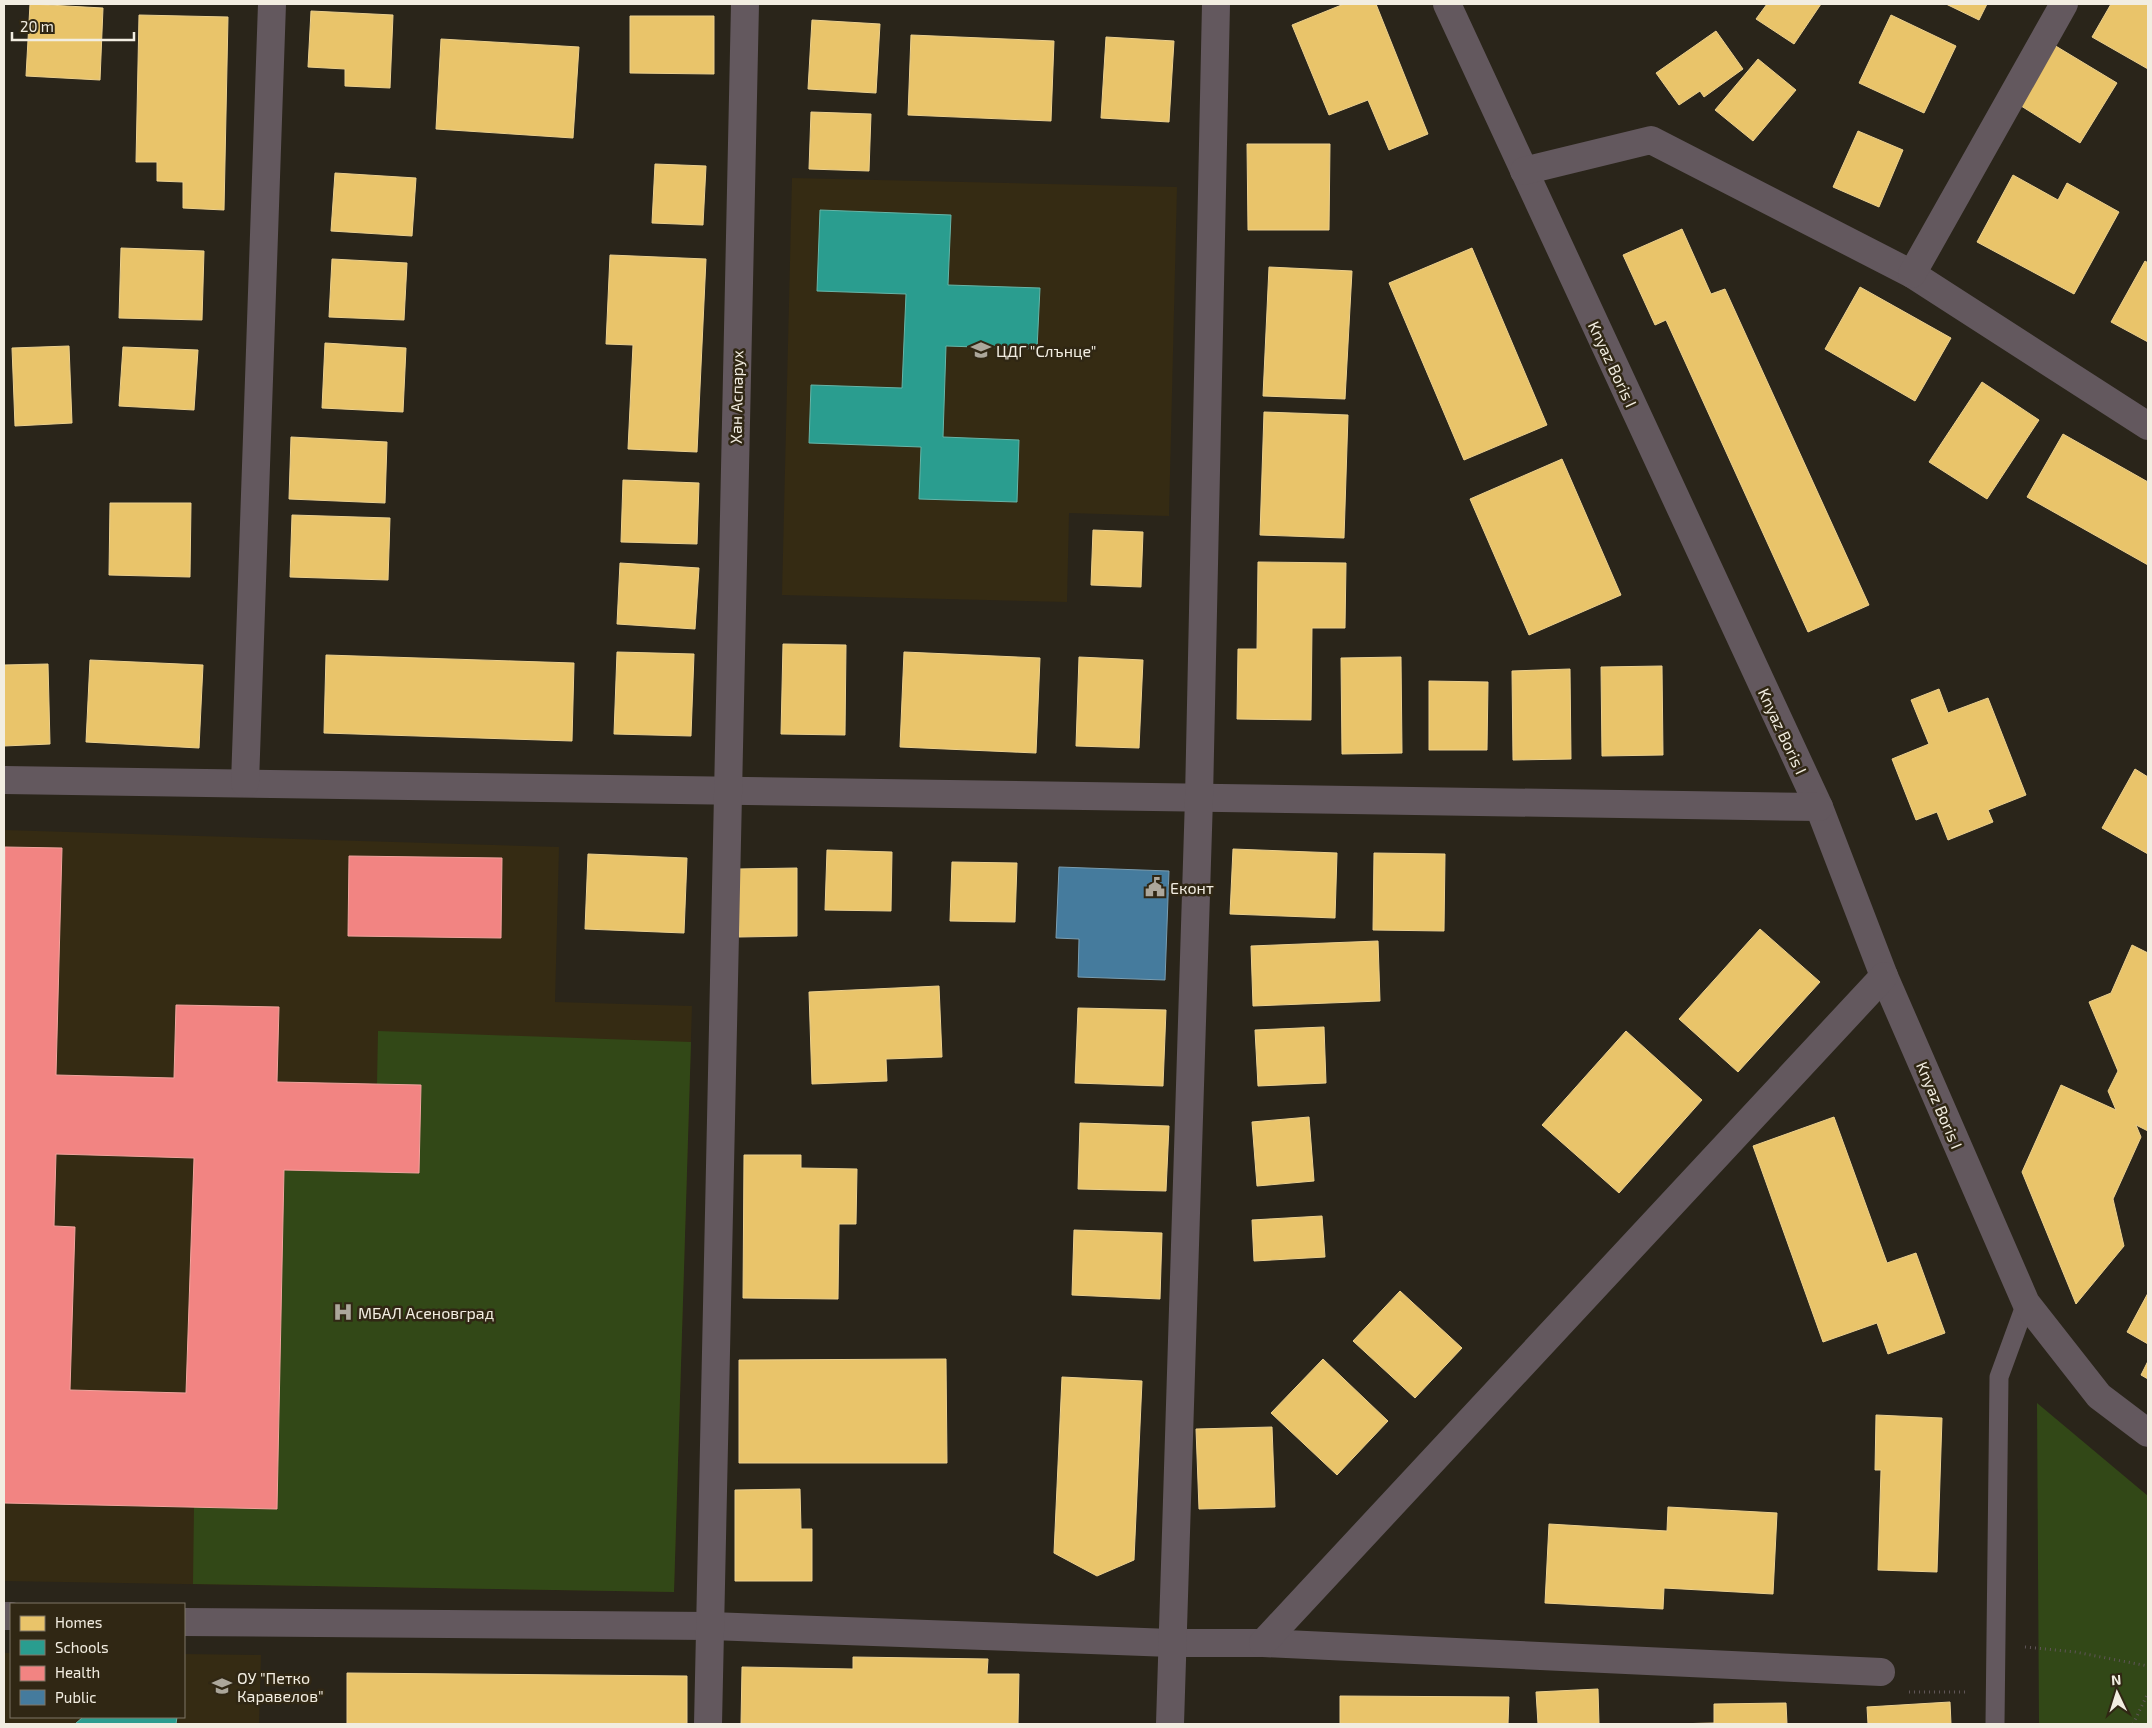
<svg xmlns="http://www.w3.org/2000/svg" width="2152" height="1728" viewBox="0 0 2152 1728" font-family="'Exo 2',sans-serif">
<rect width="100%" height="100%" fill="#2a251a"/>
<g fill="#352b13">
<path d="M792 178 1177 187 1169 516 1069 513 1067 602 782 595Z"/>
<path d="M4 830 559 847 555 1002 692 1006 674 1592 4 1581Z"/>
<path d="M4 1653H11V1717H184V1654L261 1655 259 1724H4Z"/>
</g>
<g fill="#324817">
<path d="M378 1031 691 1042 674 1592 193 1584 194 1507 277 1508 284 1170 419 1173 421 1085 377 1084Z"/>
<path d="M2037 1403 2148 1496V1724H2039Z"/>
</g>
<g fill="#e9c46a" stroke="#ecd08e">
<path d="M30 4 103 8 100 80 26 76Z"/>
<path d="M1344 4H1376L1428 134 1389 150 1368 100 1329 115 1292 25Z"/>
<path d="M1767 4H1821L1794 44 1756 19Z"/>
<path d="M1946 4H1987L1979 20Z"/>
<path d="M2111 4H2148V69L2092 37Z"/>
<path d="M311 11 393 15 390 88 345 86V69L308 67Z"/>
<path d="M139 15 228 17 224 210 183 208V182L157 181V162H136Z"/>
<path d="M1891 15 1956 46 1924 113 1859 83Z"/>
<path d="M630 16H714V74L630 73Z"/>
<path d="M812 20 880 24 876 93 808 89Z"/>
<path d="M1716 31 1743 69 1704 97 1700 91 1679 105 1656 73Z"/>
<path d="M911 35 1054 41 1051 121 908 115Z"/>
<path d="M1106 37 1174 41 1169 122 1101 118Z"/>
<path d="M441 39 579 47 573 138 436 129Z"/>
<path d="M2054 45 2117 83 2080 143 2018 104Z"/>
<path d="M1758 59 1796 90 1753 141 1715 110Z"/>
<path d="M811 112 871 114 869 171 809 169Z"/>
<path d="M1858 131 1903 150 1879 207 1833 187Z"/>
<path d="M1247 144H1330L1329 230H1248Z"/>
<path d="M655 164 706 166 703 225 652 223Z"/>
<path d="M335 173 416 178 412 236 331 231Z"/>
<path d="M2013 175 2058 200 2067 183 2119 212 2074 294 1977 242Z"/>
<path d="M1682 229 1711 294 1725 289 1869 605 1808 632 1666 320 1655 325 1623 255Z"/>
<path d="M121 248 204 251 202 320 119 318Z"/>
<path d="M1472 248 1547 425 1464 460 1389 283Z"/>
<path d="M610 255 706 259 697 452 628 449 633 345 606 344Z"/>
<path d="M332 259 407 263 404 320 329 317Z"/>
<path d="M2145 261 2148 263V342L2111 322Z"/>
<path d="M1269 267 1352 271 1345 399 1263 396Z"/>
<path d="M1860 287 1951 338 1915 401 1825 349Z"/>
<path d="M325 343 406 348 403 412 322 408Z"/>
<path d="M69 346 72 423 15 426 12 348Z"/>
<path d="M123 347 198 350 194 410 119 406Z"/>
<path d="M1982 382 2039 420 1987 499 1929 462Z"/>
<path d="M1264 412 1348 415 1344 538 1260 535Z"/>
<path d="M2063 434 2148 482V565L2027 497Z"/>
<path d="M291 437 387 442 385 503 289 499Z"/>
<path d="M1562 459 1621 595 1529 635 1470 499Z"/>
<path d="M623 480 699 483 697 544 621 542Z"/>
<path d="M110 503H191L190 577 109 575Z"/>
<path d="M292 515 390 518 388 580 290 577Z"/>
<path d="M1093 530 1143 532 1141 587 1091 585Z"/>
<path d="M1258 562 1346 563 1345 628H1312L1311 720 1237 719 1238 649H1257Z"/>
<path d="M620 563 699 568 695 629 617 624Z"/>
<path d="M783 644 846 645 845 735 781 734Z"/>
<path d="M617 652 694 654 691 736 614 734Z"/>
<path d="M904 652 1040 658 1036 753 900 747Z"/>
<path d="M326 655 574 663 572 741 324 733Z"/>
<path d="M1079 657 1143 660 1139 748 1076 746Z"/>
<path d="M1401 657 1402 753 1342 754 1341 658Z"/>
<path d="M90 660 203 665 199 748 86 742Z"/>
<path d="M48 664 50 744 4 746V665Z"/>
<path d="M1662 666 1663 755 1602 756 1601 667Z"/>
<path d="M1570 669 1571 759 1513 760 1512 671Z"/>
<path d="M1429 681 1488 682 1487 750H1429Z"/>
<path d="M1939 689 1948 713 1988 698 2026 795 1988 810 1993 822 1948 840 1937 812 1916 820 1892 759 1929 744 1911 700Z"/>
<path d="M2135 769 2148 777V854L2102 828Z"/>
<path d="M1233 849 1337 853 1335 918 1230 914Z"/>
<path d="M827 850 892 852 891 911 825 910Z"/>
<path d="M1374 853 1445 854 1444 931 1373 930Z"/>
<path d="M588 854 687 858 684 933 585 929Z"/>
<path d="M952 862 1017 863 1015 922 950 921Z"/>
<path d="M797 868V936L739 937 738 869Z"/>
<path d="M1760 929 1820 982 1738 1072 1679 1019Z"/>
<path d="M1378 941 1380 1001 1253 1006 1251 946Z"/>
<path d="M2132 945 2148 953V1131L2136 1125 2141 1137 2113 1199 2124 1246 2076 1304 2022 1172 2061 1085 2116 1110 2108 1091 2118 1071 2089 1002 2111 993Z"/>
<path d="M939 986 942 1057 886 1059 887 1081 812 1084 809 992Z"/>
<path d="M1078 1008 1166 1010 1163 1086 1075 1083Z"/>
<path d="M1324 1027 1326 1083 1258 1086 1255 1030Z"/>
<path d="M1626 1031 1702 1100 1619 1193 1542 1125Z"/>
<path d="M1309 1117 1314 1181 1257 1186 1252 1122Z"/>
<path d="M1834 1117 1887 1263 1916 1253 1945 1333 1888 1354 1877 1323 1823 1342 1753 1146Z"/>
<path d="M1080 1123 1169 1126 1166 1191 1078 1189Z"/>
<path d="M744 1155H801V1168L857 1169 856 1224H839L838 1299 743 1298Z"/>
<path d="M1322 1216 1325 1257 1254 1261 1252 1220Z"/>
<path d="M1074 1230 1162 1233 1160 1299 1072 1295Z"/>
<path d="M1400 1291 1462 1348 1415 1398 1353 1341Z"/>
<path d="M2148 1293V1344L2127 1332Z"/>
<path d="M946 1359 947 1463H739V1360Z"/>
<path d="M1323 1359 1388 1421 1337 1475 1271 1413Z"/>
<path d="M2148 1361V1379L2141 1375Z"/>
<path d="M1062 1377 1142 1381 1134 1560 1097 1576 1054 1553Z"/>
<path d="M1876 1415 1942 1418 1937 1572 1878 1570 1881 1470H1875Z"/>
<path d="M1272 1427 1275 1507 1199 1509 1196 1429Z"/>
<path d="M800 1489 801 1529H812V1581H735V1490Z"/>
<path d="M1668 1507 1777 1513 1773 1594 1664 1588 1663 1609 1545 1603 1549 1524 1667 1531Z"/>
<path d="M853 1657 988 1659 987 1674H1019L1018 1724H741L742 1667 853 1669Z"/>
<path d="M347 1673 687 1676V1724H347Z"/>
<path d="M1598 1689 1599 1724H1538L1536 1692Z"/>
<path d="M1340 1696 1509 1697 1508 1724H1340Z"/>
<path d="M1950 1702 1951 1724H1868L1867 1707Z"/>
<path d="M1786 1703 1787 1724H1672L1714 1723V1704Z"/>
</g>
<g fill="#2a9d8f" stroke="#66b5a8">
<path d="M820 210 951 215 948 285 1040 288 1037 349 946 346 943 437 1019 440 1017 502 919 499 921 447 809 443 811 385 902 388 906 294 817 291Z"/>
<path d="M83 1717H177L176 1724H75Z"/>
</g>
<g fill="#f28482" stroke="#f2a49e" fill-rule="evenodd">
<path d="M5 847 62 848 56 1075 174 1078 176 1005 279 1007 277 1082 421 1085 419 1173 284 1170 277 1509 4 1503ZM56 1154 194 1158 186 1393 70 1390 75 1227 54 1226Z"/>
<path d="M349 856 502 858 501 938 348 936Z"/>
</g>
<path fill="#457b9d" stroke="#799db1" d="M1059 867 1169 871 1165 980 1078 977 1079 939 1056 938Z"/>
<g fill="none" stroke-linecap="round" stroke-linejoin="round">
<g stroke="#5f5557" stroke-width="3" stroke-dasharray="1 4" stroke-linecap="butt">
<path d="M2025 1647 2075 1652 2148 1666"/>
<path d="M1909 1692H1965"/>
<path d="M2133 1724 2148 1693"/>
</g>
<path stroke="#63585e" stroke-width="19" d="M1995 1724 1999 1377 2026 1303"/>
<g stroke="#63585e" stroke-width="28">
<path d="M1447 4 1819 807 1884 976 2026 1303 2099 1396 2148 1433"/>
<path d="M1524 171 1651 140 1912 274 2148 426"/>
<path d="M1912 274 2064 4"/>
<path d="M4 780 1819 807"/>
<path d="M245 783 272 4"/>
<path d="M4 1616H11"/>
<path d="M184 1622 711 1626 1171 1643H1263L1881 1672"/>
<path d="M1263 1643 1884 976"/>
<path d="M708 1724 745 4"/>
<path d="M1170 1724 1199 798 1216 4"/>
</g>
</g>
<defs>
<symbol id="school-bare" viewBox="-9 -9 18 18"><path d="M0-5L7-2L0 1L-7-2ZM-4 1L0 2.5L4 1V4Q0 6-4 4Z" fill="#aca79b" stroke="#302714" stroke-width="2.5" paint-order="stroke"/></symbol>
<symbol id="civic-bare" viewBox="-9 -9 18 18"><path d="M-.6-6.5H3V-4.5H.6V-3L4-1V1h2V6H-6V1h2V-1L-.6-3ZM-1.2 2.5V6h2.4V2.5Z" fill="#aca79b" stroke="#302714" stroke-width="2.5" paint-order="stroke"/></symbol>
<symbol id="hospital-bare" viewBox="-9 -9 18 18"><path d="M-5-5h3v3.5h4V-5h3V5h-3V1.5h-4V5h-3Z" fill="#aca79b" stroke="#302714" stroke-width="2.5" paint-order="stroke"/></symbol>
</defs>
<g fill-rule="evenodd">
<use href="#school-bare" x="967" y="336" width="28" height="28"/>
<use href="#civic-bare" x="1141" y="873" width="28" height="28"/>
<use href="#hospital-bare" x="329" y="1298" width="28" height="28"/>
<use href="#school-bare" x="208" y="1672" width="28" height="28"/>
</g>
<g text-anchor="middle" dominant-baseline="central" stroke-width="5" stroke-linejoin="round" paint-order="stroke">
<g font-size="16" fill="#f2ede1" stroke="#302714" text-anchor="start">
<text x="996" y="350">ЦДГ "Слънце"</text>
<text x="1170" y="887">Еконт</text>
<text x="358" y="1312">МБАЛ Асеновград</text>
<text x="237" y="1677">ОУ "Петко<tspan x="237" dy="18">Каравелов"</tspan></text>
</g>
<g font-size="16" fill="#f2ede1" stroke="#302714">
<text transform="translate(1613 364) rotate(65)">Knyaz Boris I</text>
<text transform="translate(736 397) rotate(-89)">Хан Аспарух</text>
<text transform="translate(1783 731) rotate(65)">Knyaz Boris I</text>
<text transform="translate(1940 1105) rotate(67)">Knyaz Boris I</text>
</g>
</g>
<rect width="2152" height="1728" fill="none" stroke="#f2ede1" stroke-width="10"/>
<rect x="10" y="1603" width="175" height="115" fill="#302714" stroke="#7e7666"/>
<rect x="20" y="1616" width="25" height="15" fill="#e9c46a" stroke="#7e7666"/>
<text x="55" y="1628" font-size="15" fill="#f2ede1">Homes</text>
<rect x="20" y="1640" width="25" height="15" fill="#2a9d8f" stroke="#7e7666"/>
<text x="55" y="1653" font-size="15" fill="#f2ede1">Schools</text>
<rect x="20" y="1666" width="25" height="15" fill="#f28482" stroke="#7e7666"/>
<text x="55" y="1678" font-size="15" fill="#f2ede1">Health</text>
<rect x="20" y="1690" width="25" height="15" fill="#457b9d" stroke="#7e7666"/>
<text x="55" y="1703" font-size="15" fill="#f2ede1">Public</text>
<g transform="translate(2117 1693) rotate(356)" stroke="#302714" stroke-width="4" paint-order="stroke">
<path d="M0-4L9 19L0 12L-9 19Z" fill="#f2ede1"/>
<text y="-8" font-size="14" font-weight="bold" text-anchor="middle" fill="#f2ede1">N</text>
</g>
<path d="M12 32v8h122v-8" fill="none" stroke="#f2ede1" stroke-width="2.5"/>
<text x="20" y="32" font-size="15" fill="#f2ede1" stroke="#302714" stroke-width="4" paint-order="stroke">20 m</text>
</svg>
